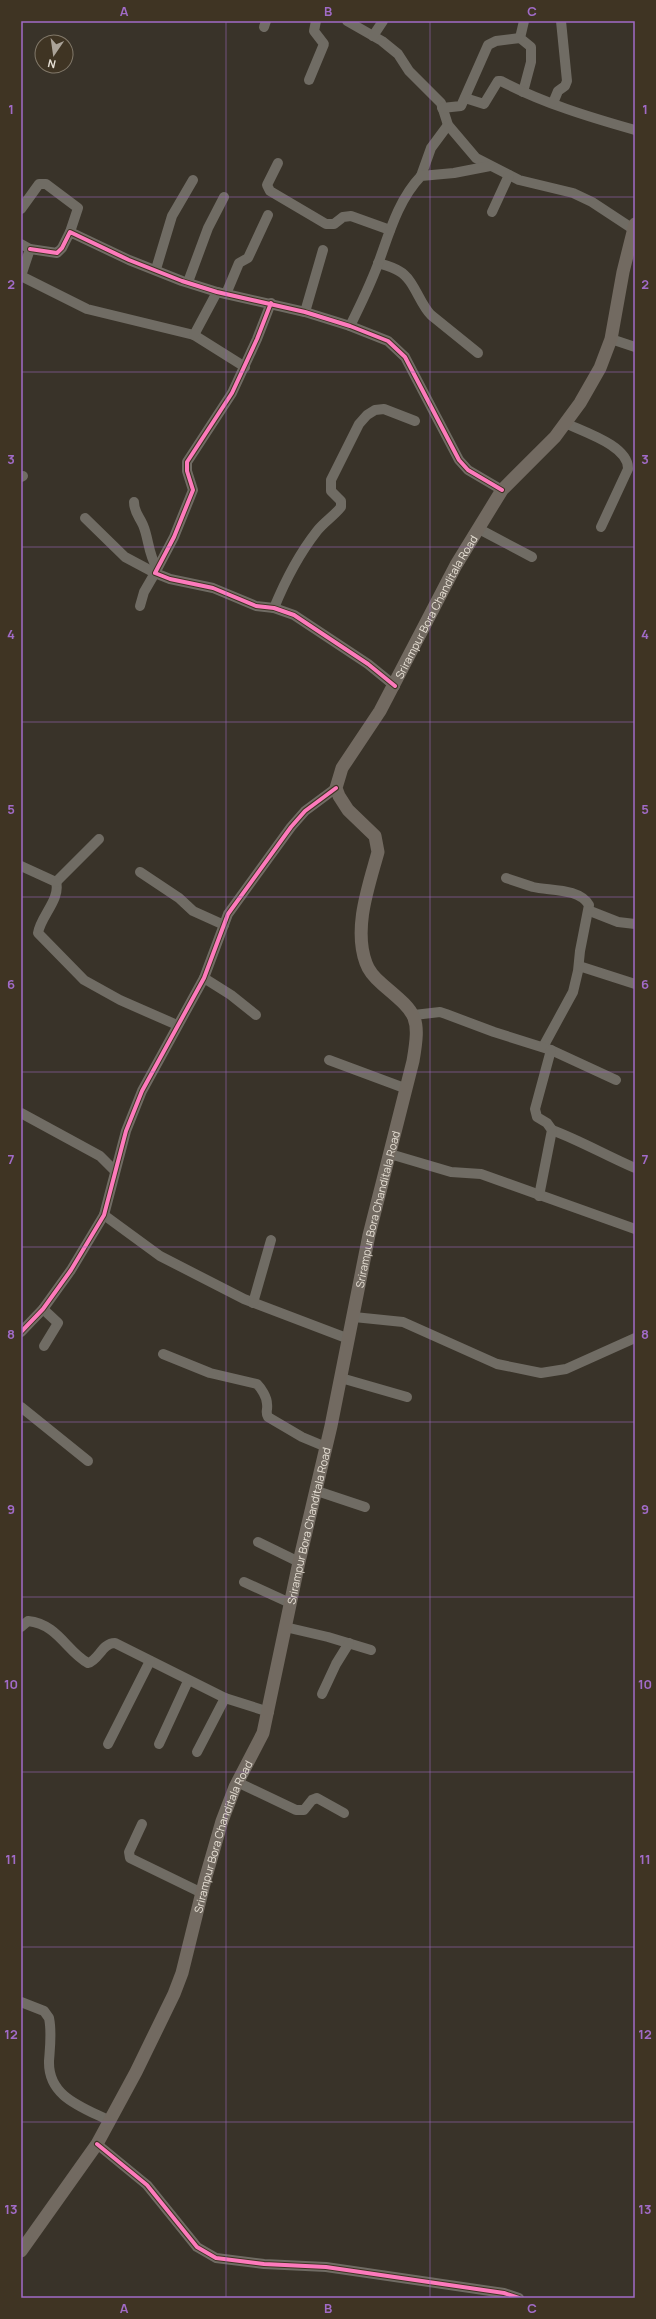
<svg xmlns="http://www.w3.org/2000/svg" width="656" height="2319" viewBox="0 0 656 2319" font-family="Manrope,sans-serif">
<rect width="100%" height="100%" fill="#393329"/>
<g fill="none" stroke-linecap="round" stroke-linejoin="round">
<g stroke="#706c64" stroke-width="10">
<path d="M347 21 382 41 398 54 409 71 441 103 448 125 476 158 519 180 573 193 592 202 633 229"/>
<path d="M264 27 266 21"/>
<path d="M373 36 383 21"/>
<path d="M309 80 324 44 314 31 316 21"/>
<path d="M523 92 531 62V47L520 38 524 21"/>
<path d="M465 98 484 104 498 81H501C543 103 589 117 635 130"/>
<path d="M553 103 558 91 565 86 567 81 561 21"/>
<path d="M442 108 461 106 488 45 496 41 520 38"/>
<path d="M278 163 267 185 270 191 326 224H334L343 217 351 216 390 230"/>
<path d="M421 176 431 148 448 125"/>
<path d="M21 209 39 184H46L78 208 70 232"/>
<path d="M492 212 509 175"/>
<path d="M21 244 30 249 21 276"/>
<path d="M30 249 57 253 62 248 70 232 129 260 182 281 217 292 305 312 350 326 388 341 405 357 459 460 468 470 502 490"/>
<path d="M378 263C385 265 393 267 399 271 414 279 419 303 431 315L478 353"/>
<path d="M156 269 172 216 193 180"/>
<path d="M21 276 87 309 194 335 245 367"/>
<path d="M188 282 208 228 224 197"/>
<path d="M226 294 239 263 248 258 268 215"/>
<path d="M271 303 257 339 232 393 187 462V471L193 490 174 537 155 573 170 579 213 588 256 606 274 608 294 615 368 664 395 686"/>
<path d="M305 312 323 250"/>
<path d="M350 326C360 306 370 285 378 264 389 234 398 200 421 176L454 173 490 166"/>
<path d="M194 335 217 292"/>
<path d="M611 339 635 347"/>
<path d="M565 423C584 432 629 446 628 469L601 527"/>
<path d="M21 477 23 476"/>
<path d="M134 502C134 512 139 516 143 525 149 539 148 554 157 568"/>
<path d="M85 518 125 557 155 573 144 592 140 606"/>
<path d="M479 529 532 557"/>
<path d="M274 608C285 581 299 554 317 531 324 522 334 516 341 507V501L331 491V480L359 424 367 415 375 410 384 409 415 421"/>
<path d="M21 866 56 882C61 899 40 917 38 933L84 980 120 1000 177 1025"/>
<path d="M140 872 179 898 193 911 224 925"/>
<path d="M506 878C515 881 524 884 533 887 550 891 579 888 589 905L580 951 578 971 573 992 543 1047"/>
<path d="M56 882 99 839"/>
<path d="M590 911 618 922 635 924"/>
<path d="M579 966 635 984"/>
<path d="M204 978 231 995 256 1015"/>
<path d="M414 1015 440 1012 446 1014 494 1032 551 1050 616 1080"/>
<path d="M329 1060 407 1089"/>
<path d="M21 1113 100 1156 115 1171"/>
<path d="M552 1130C581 1141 607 1156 635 1168"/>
<path d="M390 1154 451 1172 481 1174 635 1229"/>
<path d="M539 1196 552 1130 547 1123 537 1117 535 1109 551 1050"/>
<path d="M104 1215 160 1256 244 1299 349 1339"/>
<path d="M253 1303 271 1240"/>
<path d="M43 1309 58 1323 44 1346"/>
<path d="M354 1317 403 1322 497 1364 541 1373 566 1369 635 1338"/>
<path d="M21 1332 43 1309 71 1270 104 1215 126 1131 142 1091 204 978 228 914 291 827 305 811 336 788"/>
<path d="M163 1354 210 1373 257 1384C261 1388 267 1397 267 1404 268 1410 265 1412 268 1417L302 1437 326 1447"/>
<path d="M341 1378 407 1397"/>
<path d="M21 1407 88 1461"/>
<path d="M317 1491 365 1507"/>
<path d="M258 1542 299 1562"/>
<path d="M244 1582 290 1603"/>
<path d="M21 1627 28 1621C58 1624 67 1652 88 1663 99 1660 102 1643 115 1643L225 1698 269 1712"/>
<path d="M285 1627 328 1637 371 1650"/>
<path d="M322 1694 336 1664 349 1643"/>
<path d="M108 1744 150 1661"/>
<path d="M159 1744 188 1681"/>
<path d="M197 1752 225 1698"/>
<path d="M237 1782 296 1810H304L312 1800 317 1798 344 1813"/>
<path d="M142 1824 129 1852 130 1858 202 1893"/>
<path d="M21 2002 44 2011 49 2018C52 2032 50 2047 49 2061 48 2097 82 2107 110 2121"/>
<path d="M97 2144 147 2185 197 2247 216 2258 264 2264 326 2267 504 2293 519 2298"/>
</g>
<path stroke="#726a61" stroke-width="13" id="s1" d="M21 2251 97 2144 136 2072 174 1994 182 1973 205 1880 222 1821 235 1787 263 1733 299 1562 331 1426 369 1235 413 1061C421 1015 416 1013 382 984 375 978 369 972 366 963 353 928 369 885 378 852L375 836 348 810 339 796 336 788 342 768 380 711 456 565 502 490 555 437 580 403 600 368 611 339 623 272 635 224"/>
<defs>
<g id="cycleway">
<path d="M30 249 57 253 62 248 70 232 129 260 182 281 217 292 305 312 350 326 388 341 405 357 459 460 468 470 502 490"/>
<path d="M271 303 257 339 232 393 187 462V471L193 490 174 537 155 573 170 579 213 588 256 606 274 608 294 615 368 664 395 686"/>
<path d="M21 1332 43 1309 71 1270 104 1215 126 1131 142 1091 204 978 228 914 291 827 305 811 336 788"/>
<path d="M97 2144 147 2185 197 2247 216 2258 264 2264 326 2267 504 2293 519 2298"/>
</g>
</defs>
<use href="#cycleway" stroke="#3f3423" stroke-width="6"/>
<use href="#cycleway" stroke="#fd7abc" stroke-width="4"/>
</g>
<path fill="none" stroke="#a16bc7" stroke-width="1" stroke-opacity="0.55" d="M226 21V2298M430 21V2298M21 197H635M21 372H635M21 547H635M21 722H635M21 897H635M21 1072H635M21 1247H635M21 1422H635M21 1597H635M21 1772H635M21 1947H635M21 2122H635"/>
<g text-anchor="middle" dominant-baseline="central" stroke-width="4" stroke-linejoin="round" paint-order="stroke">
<g font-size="11" fill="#e7e0d5" stroke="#3f3423">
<text stroke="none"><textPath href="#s1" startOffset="1783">Srirampur Bora Chanditala Road</textPath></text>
<text stroke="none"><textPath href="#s1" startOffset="1113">Srirampur Bora Chanditala Road</textPath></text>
<text stroke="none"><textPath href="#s1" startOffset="789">Srirampur Bora Chanditala Road</textPath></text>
<text stroke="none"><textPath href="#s1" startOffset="465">Srirampur Bora Chanditala Road</textPath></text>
</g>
</g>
<rect width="656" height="2319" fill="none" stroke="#3f3423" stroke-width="44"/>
<g transform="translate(54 54) rotate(193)"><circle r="19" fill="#3f3423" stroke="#82796a"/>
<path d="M0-3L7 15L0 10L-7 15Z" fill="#aaa399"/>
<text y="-6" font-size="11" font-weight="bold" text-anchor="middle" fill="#e7e0d5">N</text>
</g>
<rect x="22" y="22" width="612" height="2275" fill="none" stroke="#a16bc7" stroke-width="1.5"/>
<g font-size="13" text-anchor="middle" font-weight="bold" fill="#a16bc7">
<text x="124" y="16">A</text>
<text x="328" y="16">B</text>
<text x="532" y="16">C</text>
<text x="11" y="114">1</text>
<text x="645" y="114">1</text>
<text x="11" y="289">2</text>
<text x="645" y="289">2</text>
<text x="11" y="464">3</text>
<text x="645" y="464">3</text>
<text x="11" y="639">4</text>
<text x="645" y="639">4</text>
<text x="11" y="814">5</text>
<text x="645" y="814">5</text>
<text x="11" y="989">6</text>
<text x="645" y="989">6</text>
<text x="11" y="1164">7</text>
<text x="645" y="1164">7</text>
<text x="11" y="1339">8</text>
<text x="645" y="1339">8</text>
<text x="11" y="1514">9</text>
<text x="645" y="1514">9</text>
<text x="11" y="1689">10</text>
<text x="645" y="1689">10</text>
<text x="11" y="1864">11</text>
<text x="645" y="1864">11</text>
<text x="11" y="2039">12</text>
<text x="645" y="2039">12</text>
<text x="11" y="2214">13</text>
<text x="645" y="2214">13</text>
<text x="124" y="2313">A</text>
<text x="328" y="2313">B</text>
<text x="532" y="2313">C</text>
</g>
</svg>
